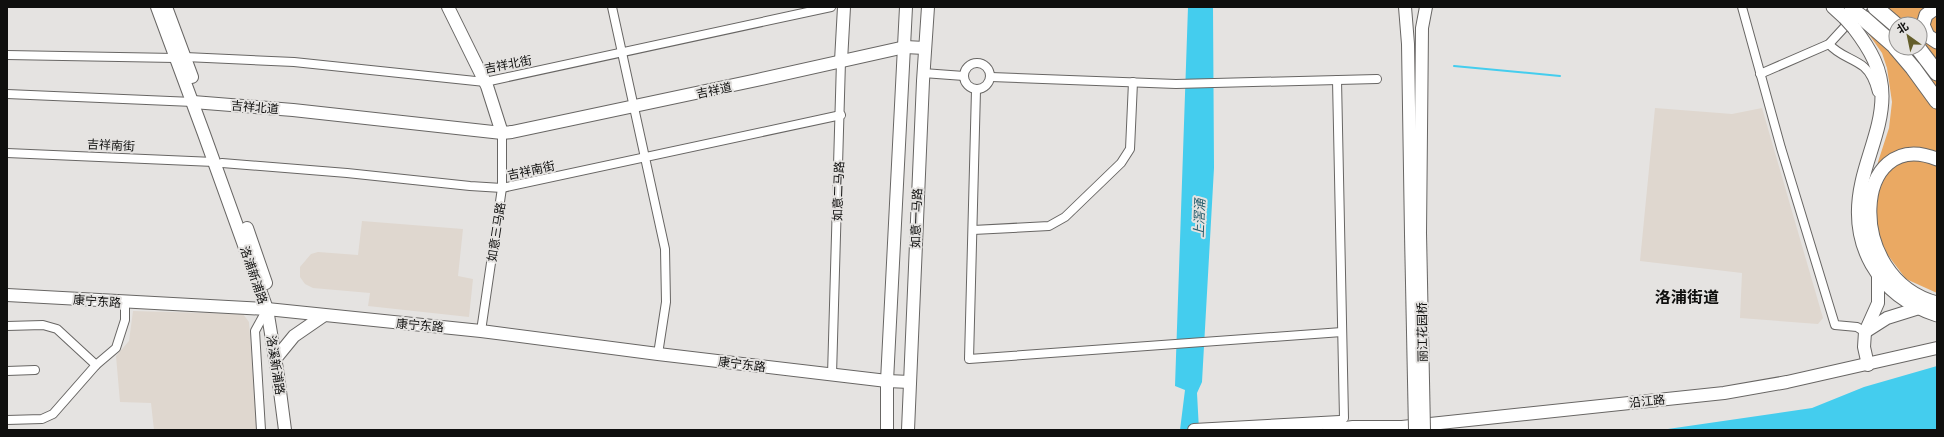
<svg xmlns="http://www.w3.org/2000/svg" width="1944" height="437" viewBox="0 0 1944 437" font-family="'Golos Text','Noto Sans SC',sans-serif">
<rect width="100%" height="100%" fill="#e5e3e1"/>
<g fill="#dfd7cf">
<path d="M1655 108 1732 114 1762 108 1823 318 1818 324 1740 318 1742 273 1640 261Z"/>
<path d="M362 221 463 229 458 276 473 279 469 317 368 306 370 293 313 288 305 284 300 277V267L311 254 318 252 358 255Z"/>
<path d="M133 311 243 314 249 322 257 430H154L151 403 120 402 116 356 129 341Z"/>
</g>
<path fill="#eaa963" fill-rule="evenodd" d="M1870 7H1937V293L1906 279 1884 250 1875 222 1878 162 1889 128 1892 102 1887 68 1882 53 1868 33ZM1896 24H1920V48H1896Z"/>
<g fill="#44cdee">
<path d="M1188 7H1213L1214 168 1202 382 1197 393 1199 430H1180L1185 390 1175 386Z"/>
<path d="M1937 366V430H1661L1812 408 1864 387Z"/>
</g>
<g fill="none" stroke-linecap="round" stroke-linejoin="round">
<path stroke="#44cdee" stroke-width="2" d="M1454 66 1560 76"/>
<defs>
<g id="street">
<path d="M612 7 665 249 666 302 658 354"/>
<path d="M1742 7 1781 148 1835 325 1857 327 1865 332"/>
<path d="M1829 44C1839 56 1853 58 1864 67 1871 73 1875 84 1877 92"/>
<path d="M7 55 175 58"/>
<path d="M185 57 294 62 485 82 831 7"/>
<circle cx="977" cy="76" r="13"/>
<path d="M923 73 964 76"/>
<path d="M1760 74 1829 44 1863 7"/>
<path d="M991 77 1176 84 1377 79"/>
<path d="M1337 80 1344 418"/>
<path d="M976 90 969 359 1342 332"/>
<path d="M7 94 193 102"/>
<path d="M7 153 214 162"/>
<path d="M222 163 347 173 470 186 502 188 841 115"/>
<path d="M973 230 1049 226 1065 217 1121 163 1130 149 1133 82"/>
<path d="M7 326 43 325 57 329 96 365"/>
<path d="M481 331 502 188V133"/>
<path d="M7 371 35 370"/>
<path d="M832 375 841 61"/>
<path d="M7 420 42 419 53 414 96 365 116 348 125 320V302"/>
<path d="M261 430 255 331 267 309"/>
</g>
<g id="secondary">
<path d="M157 7 204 134 267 309 278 376 285 430"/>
<path d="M166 7 192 77"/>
<path d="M448 7 487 86 502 133"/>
<path d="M1405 7 1408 44 1411 234"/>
<path d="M841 61 844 7"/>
<path d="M193 102 293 110 502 133 512 132 757 80 905 47 925 48"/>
<path d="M247 228 266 283"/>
<path d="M1420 233 1422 28 1426 7"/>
<path d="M7 295 267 309 481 331 658 354 887 381 910 382"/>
<path d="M1865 332 1887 318 1919 308"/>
<path d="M276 358 294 336 323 316"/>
<path d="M1868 365 1864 347 1865 332 1878 303V275"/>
<path d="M887 430V381L906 7"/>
<path d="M908 430 923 81 928 7"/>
<path d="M1194 430 1340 422"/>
<path d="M1329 430 1353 427H1402L1724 393 1787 382 1937 348"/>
</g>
<g id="primary">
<path d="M1833 7 1845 18"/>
<path d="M1937 7 1926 15 1923 25 1928 36 1937 42"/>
<path d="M1854 28C1870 49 1882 69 1882 96 1882 126 1868 154 1862 182 1848 244 1877 295 1937 315"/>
<path d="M1937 159C1852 125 1843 278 1937 303"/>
</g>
<g id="highway">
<path d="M1875 7 1896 25"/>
<path d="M1863 18 1896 47"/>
<path d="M1896 48 1913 68 1937 101"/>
<path d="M1918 48 1937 73"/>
</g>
</defs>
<use href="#street" stroke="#686664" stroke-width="10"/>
<use href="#secondary" stroke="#686664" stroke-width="14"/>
<use href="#primary" stroke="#686664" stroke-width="15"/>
<use href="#highway" stroke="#686664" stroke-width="17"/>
<use href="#street" stroke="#fff" stroke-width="8"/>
<use href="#secondary" stroke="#fff" stroke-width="12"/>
<use href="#primary" stroke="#fff" stroke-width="13"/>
<use href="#highway" stroke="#fff" stroke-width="15"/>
<defs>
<g id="secondary-bridge">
<path d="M1420 233 1424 430"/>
<path d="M1411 234 1415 430"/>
</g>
<path id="primary-bridge" d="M1845 18 1854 28"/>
<path id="highway-bridge" d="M1852 10 1863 18"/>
</defs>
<use href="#secondary-bridge" stroke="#686664" stroke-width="14" stroke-linecap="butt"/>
<use href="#primary-bridge" stroke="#686664" stroke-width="15" stroke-linecap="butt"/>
<use href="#highway-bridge" stroke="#686664" stroke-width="17" stroke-linecap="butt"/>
<use href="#secondary-bridge" stroke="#fff" stroke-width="12"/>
<use href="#primary-bridge" stroke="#fff" stroke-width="13"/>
<use href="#highway-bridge" stroke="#fff" stroke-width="15"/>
</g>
<g text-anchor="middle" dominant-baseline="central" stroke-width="4" stroke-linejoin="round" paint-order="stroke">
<g font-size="12" fill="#0f0f0e" stroke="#e5e3e1">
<text transform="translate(508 64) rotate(-11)">吉祥北街</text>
<text transform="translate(714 90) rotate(-12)">吉祥道</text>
<text transform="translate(255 107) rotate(5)">吉祥北道</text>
<text transform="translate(111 145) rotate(3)">吉祥南街</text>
<text transform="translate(531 170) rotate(-12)">吉祥南街</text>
<text transform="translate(838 191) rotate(-88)">如意二马路</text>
<text transform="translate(916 218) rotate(-88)">如意一马路</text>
<text transform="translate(496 232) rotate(-81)">如意三马路</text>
<text transform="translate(254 275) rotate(71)">洛浦新浦路</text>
<text transform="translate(97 301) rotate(4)">康宁东路</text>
<text transform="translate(420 325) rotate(5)">康宁东路</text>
<text transform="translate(1422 332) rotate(-91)">丽江花园桥</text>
<text transform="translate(742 364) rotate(7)">康宁东路</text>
<text transform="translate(276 365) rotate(81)">洛溪新浦路</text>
<text transform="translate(1647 401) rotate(-6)">沿江路</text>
</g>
<g font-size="13" font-style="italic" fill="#275d6c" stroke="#e5e3e1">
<text transform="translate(1199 218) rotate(-88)">上滘涌</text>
</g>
<g font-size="16" font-weight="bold" fill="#0f0f0e" stroke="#e5e3e1">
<text x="1687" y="297">洛浦街道</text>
</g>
</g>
<rect width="1944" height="437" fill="none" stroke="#0f0f0e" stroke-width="16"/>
<g transform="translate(1908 36) rotate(327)"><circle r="19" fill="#e5e3e1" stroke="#8f8e8d"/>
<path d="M0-3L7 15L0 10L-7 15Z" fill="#645e2b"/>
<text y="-6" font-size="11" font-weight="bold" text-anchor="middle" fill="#0f0f0e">北</text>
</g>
</svg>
